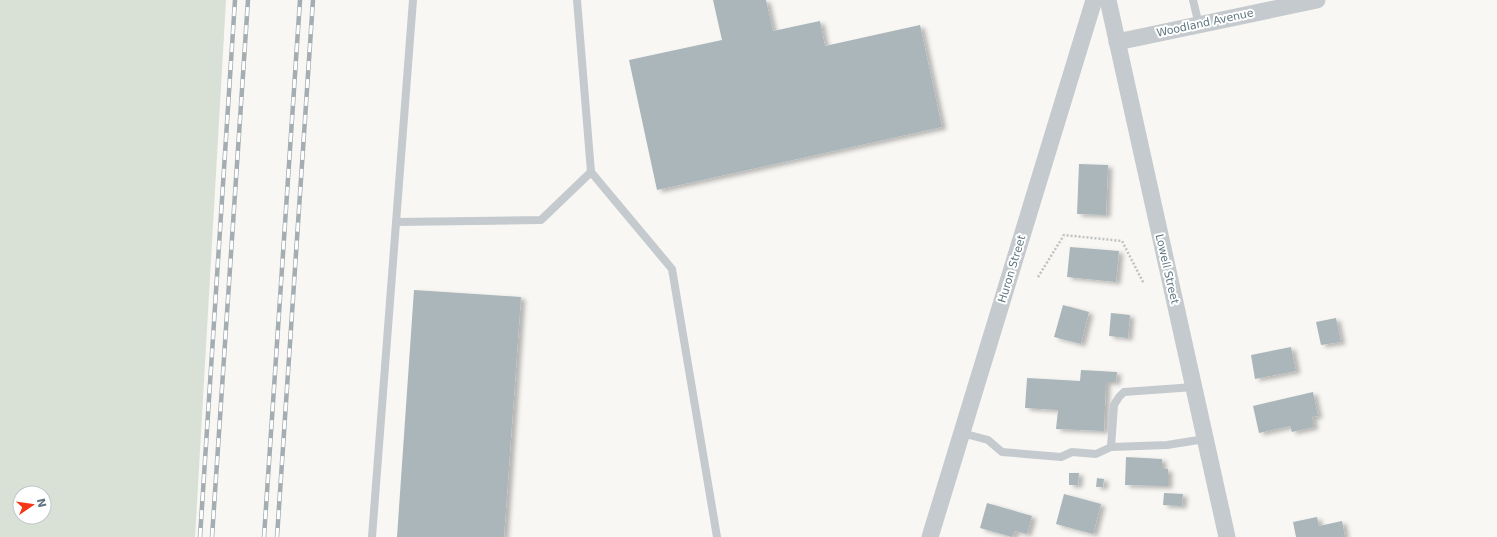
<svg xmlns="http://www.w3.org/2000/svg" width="1497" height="537" viewBox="0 0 1497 537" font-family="'DejaVu Sans',sans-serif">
<defs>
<filter id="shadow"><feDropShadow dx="4.5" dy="2.5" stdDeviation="2" flood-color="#0004"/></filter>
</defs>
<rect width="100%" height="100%" fill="#f8f7f4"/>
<path fill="#d9e0d5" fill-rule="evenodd" d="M0 0H226L195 537H0ZM20 493H44V517H20Z"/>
<g fill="#aab6ba" filter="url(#shadow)">
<path d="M713 0H766L773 31 820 21 825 46 920 25 942 127 657 190 629 60 722 40Z"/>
<path d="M1079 164 1108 165 1106 215 1077 214Z"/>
<path d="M1070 247 1119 251 1116 282 1067 277Z"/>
<path d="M414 290 521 297 504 537H397Z"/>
<path d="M1063 305 1089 312 1081 344 1054 337Z"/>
<path d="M1111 313 1130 315 1128 338 1109 336Z"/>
<path d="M1336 318 1341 342 1321 345 1316 322Z"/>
<path d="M1291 347 1296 371 1255 379 1251 355Z"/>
<path d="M1081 370 1117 372 1116 382H1106L1104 431 1056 429 1058 410 1025 408 1027 378 1080 381Z"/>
<path d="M1313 392 1318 416 1312 417 1314 427 1292 432 1290 426 1259 433 1253 406Z"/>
<path d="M1126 457 1162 459V469H1168V486L1125 485Z"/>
<path d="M1069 473H1079L1078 485H1069Z"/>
<path d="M1097 478 1104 479 1103 487H1096Z"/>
<path d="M1164 493 1183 494 1182 506 1163 505Z"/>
<path d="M1064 494 1101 504 1093 534 1056 524Z"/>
<path d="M987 503 1032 516 1027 534 1015 531 1012 537 980 528Z"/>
<path d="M1317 517 1319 526 1342 521 1345 537H1296L1293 522Z"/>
</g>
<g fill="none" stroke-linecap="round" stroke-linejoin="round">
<path stroke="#bec2c3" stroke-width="2.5" stroke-dasharray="2 2" stroke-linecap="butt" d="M1038 277 1064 235 1122 241 1144 284"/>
<g stroke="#c4cacd" stroke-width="8">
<path d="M577 0 591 172 672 269 717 537"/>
<path d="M1193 0 1199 25"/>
<path d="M396 222 541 220 591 172"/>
<path d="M962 433 988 440 1002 452 1061 457 1072 452 1096 454 1111 447 1167 445 1205 439"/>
<path d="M1111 447 1114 405 1119 397 1124 392 1194 387"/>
<path d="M372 537 413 0"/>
</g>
<g stroke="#c4cacd" stroke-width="17">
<path d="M1108 0 1227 537"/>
<path d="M1117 42 1317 0"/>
<path d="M930 537 1094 0"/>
</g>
<defs>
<g id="rail">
<path d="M200 537 235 0"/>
<path d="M212 537 248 0"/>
<path d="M264 537 300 0"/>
<path d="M277 537 313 0"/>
</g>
</defs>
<use href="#rail" stroke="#a4adb2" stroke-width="4.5"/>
<use href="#rail" stroke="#fff" stroke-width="3" stroke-dasharray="9" stroke-linecap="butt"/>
</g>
<g text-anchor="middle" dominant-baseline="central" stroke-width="4" stroke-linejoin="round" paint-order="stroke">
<g font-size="11" fill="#5f7682" stroke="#fff">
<text transform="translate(1205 23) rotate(-12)">Woodland Avenue</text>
<text transform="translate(1012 269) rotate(-73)">Huron Street</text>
<text transform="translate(1167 269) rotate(77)">Lowell Street</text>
</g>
</g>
<g transform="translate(32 505) rotate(77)"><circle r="19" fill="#ffffff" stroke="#bfc8cd"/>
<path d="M0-3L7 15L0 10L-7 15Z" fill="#f43717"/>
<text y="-6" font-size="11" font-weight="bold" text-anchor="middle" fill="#5f7682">N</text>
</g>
</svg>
